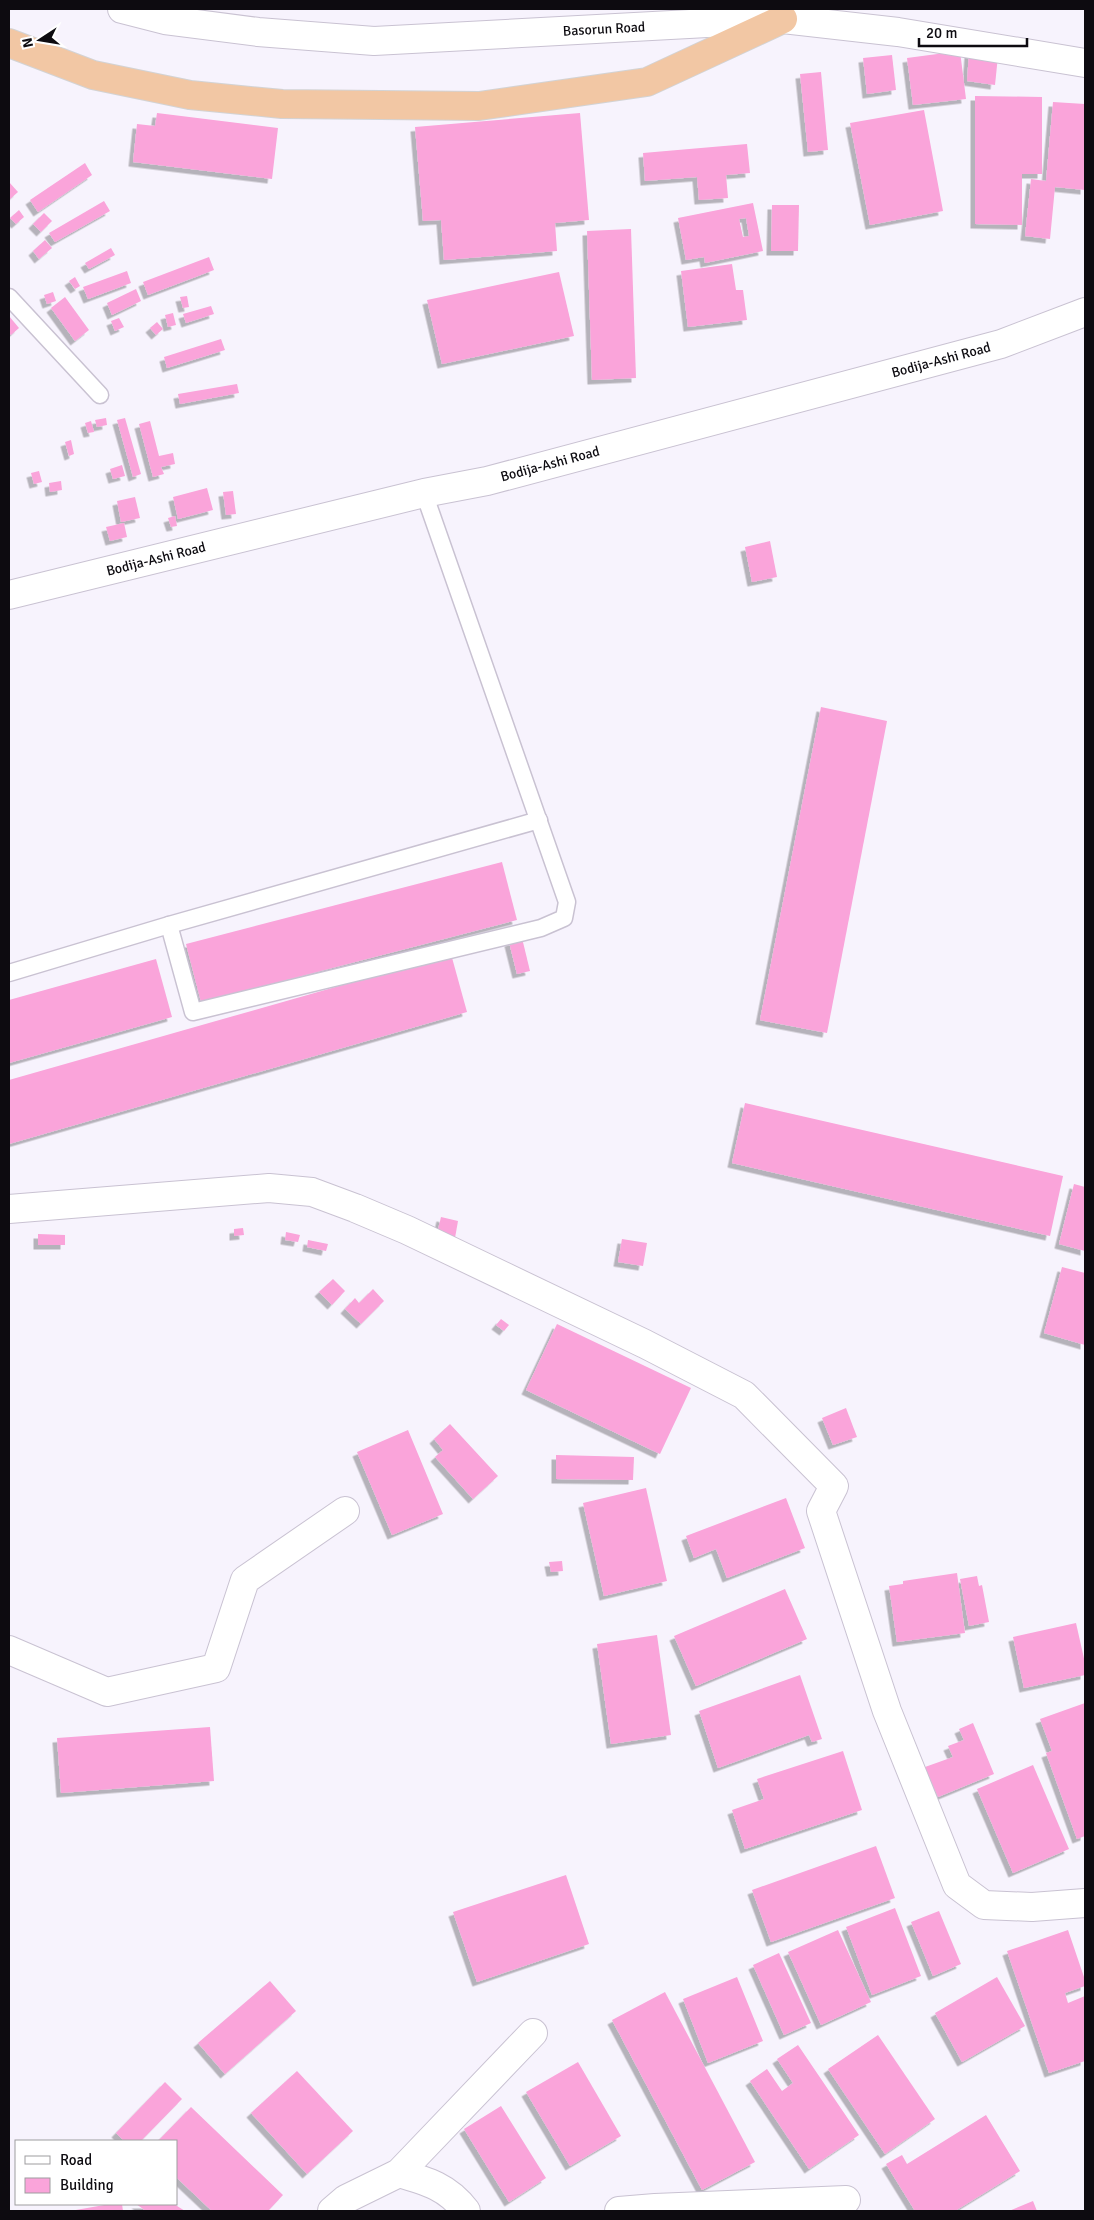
<svg xmlns="http://www.w3.org/2000/svg" width="1094" height="2220" viewBox="0 0 1094 2220" font-family="Signika,sans-serif">
<defs>
<filter id="shadow"><feDropShadow dx="-4.5" dy="4.5" stdDeviation="0" flood-color="#0004"/></filter>
</defs>
<rect width="100%" height="100%" fill="#f7f3fd"/>
<g fill="#faa4da" fill-rule="evenodd" filter="url(#shadow)">
<path d="M960 51 966 99 913 105 907 58Z"/>
<path d="M969 53 998 56 995 85 967 81Z"/>
<path d="M892 55 896 90 867 94 863 58Z"/>
<path d="M821 72 828 150 808 152 800 74Z"/>
<path d="M975 96 1042 97V174H1022V225L975 224Z"/>
<path d="M1053 102 1085 104V190L1055 187 1050 239 1025 236 1031 179 1046 181Z"/>
<path d="M924 110 943 211 870 225 850 123Z"/>
<path d="M157 113 278 128 272 179 133 162 137 124 155 126Z"/>
<path d="M580 113 589 220 555 223 557 251 444 260 441 220 423 221 415 127Z"/>
<path d="M747 144 750 173 726 175 728 198 699 200 697 177 645 181 643 153Z"/>
<path d="M85 163 92 175 38 212 30 200Z"/>
<path d="M9 182 18 192 9 200Z"/>
<path d="M104 201 110 211 55 242 49 233Z"/>
<path d="M753 203 763 251 705 263 704 257 686 260 678 218ZM746 218 749 236 743 237 739 219Z"/>
<path d="M772 205H799L798 251H771Z"/>
<path d="M19 210 24 217 16 224 10 218Z"/>
<path d="M44 213 52 221 41 232 33 224Z"/>
<path d="M631 229 636 378 592 380 587 231Z"/>
<path d="M45 240 52 248 39 259 33 251Z"/>
<path d="M111 248 115 255 89 269 85 263Z"/>
<path d="M209 257 214 270 148 295 143 282Z"/>
<path d="M732 264 736 290H743L747 320 688 327 681 271Z"/>
<path d="M127 271 131 283 88 299 83 287Z"/>
<path d="M559 272 574 336 442 364 427 300Z"/>
<path d="M75 277 80 286 75 289 69 281Z"/>
<path d="M136 289 141 301 112 315 107 303Z"/>
<path d="M53 292 56 301 47 304 44 295Z"/>
<path d="M187 296 189 307 183 308 180 297Z"/>
<path d="M65 297 89 330 75 341 51 308Z"/>
<path d="M211 306 214 314 186 323 183 314Z"/>
<path d="M173 313 176 325 168 327 165 315Z"/>
<path d="M9 316 19 328 11 335 9 333Z"/>
<path d="M119 318 124 327 115 331 111 321Z"/>
<path d="M157 322 163 329 156 335 150 328Z"/>
<path d="M221 339 225 350 167 368 164 357Z"/>
<path d="M237 384 239 393 180 404 178 394Z"/>
<path d="M106 418 107 425 97 427 95 420Z"/>
<path d="M125 418 141 474 133 477 117 420Z"/>
<path d="M91 421 94 432 88 433 85 423Z"/>
<path d="M150 421 159 456 173 453 175 464 161 467 164 474 153 477 139 424Z"/>
<path d="M71 440 74 454 69 456 65 442Z"/>
<path d="M122 465 125 476 113 479 110 469Z"/>
<path d="M39 471 42 482 34 484 31 473Z"/>
<path d="M61 481 62 490 50 492 49 483Z"/>
<path d="M207 488 213 510 178 519 173 497Z"/>
<path d="M233 491 236 514 226 515 223 492Z"/>
<path d="M135 497 140 518 121 522 117 501Z"/>
<path d="M175 516 177 526 171 527 168 518Z"/>
<path d="M124 523 127 537 110 541 106 527Z"/>
<path d="M770 541 777 577 752 582 745 547Z"/>
<path d="M821 707 887 721 827 1033 760 1020Z"/>
<path d="M502 862 517 920 201 1002 186 944Z"/>
<path d="M522 938 530 971 517 974 509 942Z"/>
<path d="M451 954 467 1012 9 1144V1080Z"/>
<path d="M156 959 172 1017 9 1063V1000Z"/>
<path d="M745 1103 1063 1176 1050 1236 732 1163Z"/>
<path d="M1074 1184 1085 1187V1251L1059 1244Z"/>
<path d="M441 1217 458 1221 455 1238 437 1234Z"/>
<path d="M243 1228 244 1235 234 1236V1229Z"/>
<path d="M286 1232 300 1235 298 1242 285 1240Z"/>
<path d="M38 1234 65 1235V1245H38Z"/>
<path d="M622 1239 647 1243 643 1266 618 1262Z"/>
<path d="M308 1240 328 1244 326 1251 307 1247Z"/>
<path d="M1062 1267 1085 1273V1345L1044 1333Z"/>
<path d="M333 1279 345 1291 332 1305 319 1292Z"/>
<path d="M373 1289 384 1301 361 1324 345 1309 355 1298 359 1303Z"/>
<path d="M501 1319 509 1325 504 1331 496 1325Z"/>
<path d="M557 1324 691 1388 660 1454 526 1390Z"/>
<path d="M846 1408 857 1437 833 1445 822 1418Z"/>
<path d="M450 1424 498 1476 473 1499 435 1457 443 1450 434 1439Z"/>
<path d="M408 1430 443 1514 392 1535 357 1452Z"/>
<path d="M556 1455 634 1457 633 1480 556 1479Z"/>
<path d="M646 1488 667 1581 604 1596 583 1503Z"/>
<path d="M786 1498 805 1548 727 1578 716 1549 694 1558 686 1536Z"/>
<path d="M562 1561 563 1571 551 1572 549 1562Z"/>
<path d="M957 1573 965 1633 897 1642 889 1586 903 1584V1581Z"/>
<path d="M977 1576 979 1586 982 1585 989 1622 969 1626 960 1579Z"/>
<path d="M785 1589 807 1639 696 1686 674 1636Z"/>
<path d="M1076 1623 1085 1663V1675L1024 1688 1013 1637Z"/>
<path d="M657 1635 671 1735 611 1744 597 1644Z"/>
<path d="M800 1675 822 1739 812 1742 809 1735 718 1768 699 1711Z"/>
<path d="M1085 1703V1836L1077 1839 1046 1753 1052 1751 1040 1719Z"/>
<path d="M973 1723 994 1774 938 1797 925 1767 953 1757 948 1746 964 1740 959 1729Z"/>
<path d="M210 1727 214 1781 61 1793 57 1738Z"/>
<path d="M843 1751 862 1810 745 1849 732 1810 764 1799 757 1779Z"/>
<path d="M1033 1765 1069 1849 1013 1873 977 1789Z"/>
<path d="M876 1846 895 1898 771 1942 752 1890Z"/>
<path d="M566 1875 589 1944 477 1982 453 1912Z"/>
<path d="M895 1908 921 1976 872 1995 846 1927Z"/>
<path d="M939 1911 961 1964 933 1976 911 1922Z"/>
<path d="M838 1930 871 2002 821 2025 788 1952Z"/>
<path d="M1068 1930 1085 1980V1986L1065 1993 1068 2003 1085 1996V2061L1049 2073 1007 1951Z"/>
<path d="M779 1953 811 2023 784 2035 753 1965Z"/>
<path d="M737 1977 763 2041 708 2063 683 1999Z"/>
<path d="M997 1977 1025 2026 962 2062 935 2013Z"/>
<path d="M270 1981 296 2011 225 2074 198 2043Z"/>
<path d="M665 1992 755 2162 702 2190 612 2020Z"/>
<path d="M878 2035 935 2119 885 2154 828 2069Z"/>
<path d="M798 2045 859 2135 809 2169 750 2081 767 2069 782 2091 793 2083 777 2059Z"/>
<path d="M578 2062 621 2136 570 2166 526 2092Z"/>
<path d="M297 2071 353 2131 307 2174 251 2113Z"/>
<path d="M165 2082 182 2099 141 2141H124L116 2133Z"/>
<path d="M501 2106 546 2178 509 2202 464 2129Z"/>
<path d="M191 2107 283 2195 268 2211H212L176 2177V2141H158Z"/>
<path d="M986 2115 1020 2171 955 2211H915L886 2164 902 2155 907 2164Z"/>
<path d="M1033 2201 1037 2211H1009Z"/>
<path d="M110 2204H122L123 2211H70Z"/>
<path d="M136 2204H174L185 2211H146Z"/>
</g>
<g fill="none" stroke-linecap="round" stroke-linejoin="round">
<defs>
<g id="service">
<path d="M9 297 100 395"/>
<path d="M169 925 193 1012 541 928 564 918 567 902 424 493"/>
<path d="M9 973 169 925 539 820"/>
</g>
<g id="minor">
<path d="M9 1209 269 1188 312 1192 355 1208 407 1230 645 1344 744 1395 834 1486 821 1511 887 1711 957 1885 984 1905 1032 1907 1085 1903"/>
<path d="M9 1650 107 1692 216 1668 245 1580 345 1511"/>
<path d="M399 2173C427 2181 448 2187 466 2211"/>
<path d="M332 2211 346 2199 399 2173 533 2033"/>
<path d="M619 2211 655 2208 846 2200"/>
</g>
<path id="tertiary" d="M9 595 424 493 487 481 1001 344 1085 312"/>
<path id="secondary" d="M122 9 165 20 258 32 374 41 783 19 898 32 1085 63"/>
<path id="motorway" d="M9 43 93 75 190 95 282 104 479 106 647 82 783 19"/>
</defs>
<use href="#service" stroke="#c9c2d2" stroke-width="19"/>
<use href="#minor" stroke="#c9c2d2" stroke-width="30"/>
<use href="#tertiary" stroke="#c9c2d2" stroke-width="30"/>
<use href="#secondary" stroke="#c9c2d2" stroke-width="30"/>
<use href="#motorway" stroke="#d3d3d4" stroke-width="30"/>
<use href="#service" stroke="#fff" stroke-width="16"/>
<use href="#minor" stroke="#fff" stroke-width="28"/>
<use href="#tertiary" stroke="#fff" stroke-width="28"/>
<use href="#secondary" stroke="#fff" stroke-width="28"/>
<use href="#motorway" stroke="#f2c7a4" stroke-width="28"/>
</g>
<g text-anchor="middle" dominant-baseline="central" stroke-width="5" stroke-linejoin="round" paint-order="stroke">
<g font-size="14" fill="#0d0b10" stroke="#fff">
<text transform="translate(604 29) rotate(-3)">Basorun Road</text>
<text transform="translate(941 360) rotate(-15)">Bodija-Ashi Road</text>
<text transform="translate(550 464) rotate(-15)">Bodija-Ashi Road</text>
<text transform="translate(156 559) rotate(-14)">Bodija-Ashi Road</text>
</g>
</g>
<rect width="1094" height="2220" fill="none" stroke="#0d0b10" stroke-width="20"/>
<rect x="15" y="2140" width="162" height="65" fill="#ffffff" stroke="#9e9d9f"/>
<rect x="25" y="2156" width="25" height="8" fill="#ffffff" stroke="#9e9d9f"/>
<text x="60" y="2165" font-size="15" fill="#0d0b10">Road</text>
<rect x="25" y="2178" width="25" height="15" fill="#faa4da" stroke="#9e9d9f"/>
<text x="60" y="2190" font-size="15" fill="#0d0b10">Building</text>
<g transform="translate(40 40) rotate(258)" stroke="#ffffff" stroke-width="4" paint-order="stroke">
<path d="M0-4L9 19L0 12L-9 19Z" fill="#0d0b10"/>
<text y="-8" font-size="14" font-weight="bold" text-anchor="middle" fill="#0d0b10">N</text>
</g>
<path d="M919 38v8h108v-8" fill="none" stroke="#0d0b10" stroke-width="2.5"/>
<text x="926" y="38" font-size="15" fill="#0d0b10" stroke="#ffffff" stroke-width="4" paint-order="stroke">20 m</text>
</svg>
